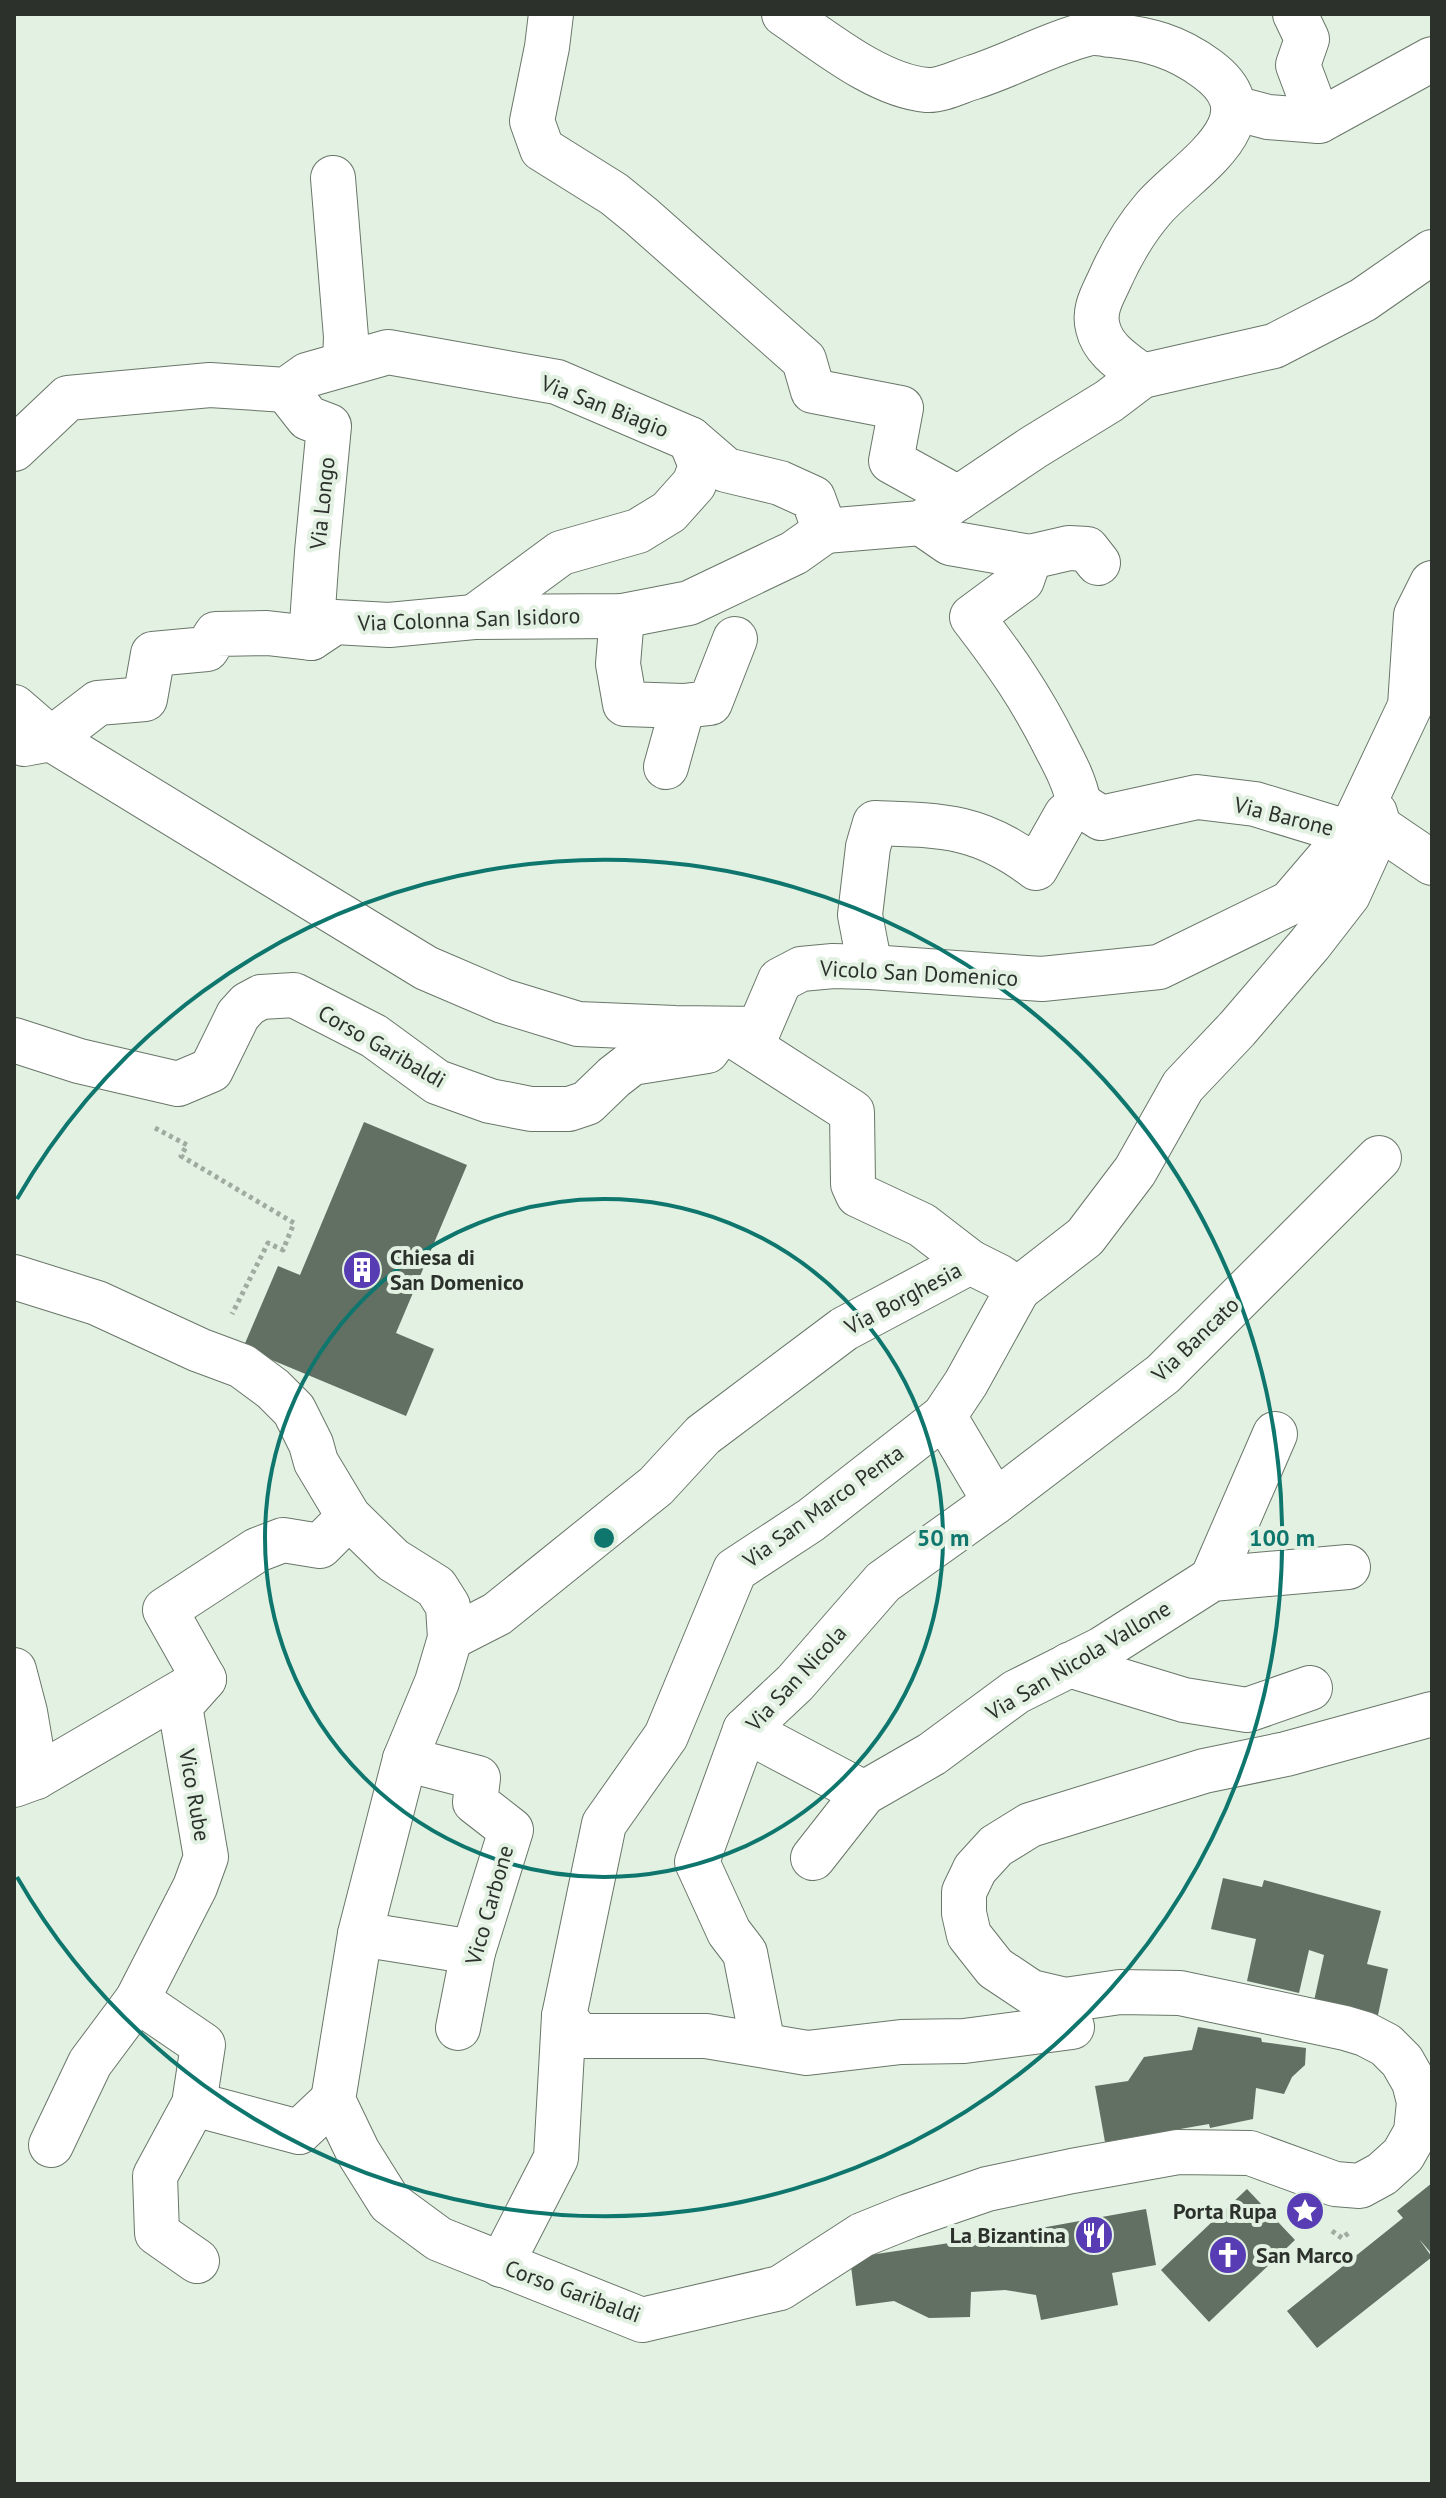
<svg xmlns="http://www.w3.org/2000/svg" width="1446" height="2498" viewBox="0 0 1446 2498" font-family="'PT Sans',sans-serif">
<rect width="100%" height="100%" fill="#e2f1e2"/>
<g fill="#626f63">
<path d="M364 1122 467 1165 396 1333 434 1349 406 1416 243 1348 278 1266 300 1275Z"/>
<path d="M1223 1878 1262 1887 1264 1880 1381 1911 1367 1964 1388 1969 1378 2015 1314 2001 1324 1955 1309 1950 1299 1993 1247 1981 1256 1939 1211 1929Z"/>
<path d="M1198 2027 1261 2038 1262 2042 1306 2048 1305 2065 1292 2077 1284 2094 1256 2088 1253 2119 1210 2128 1209 2124 1105 2142 1095 2086 1128 2081 1144 2057 1192 2050Z"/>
<path d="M1432 2183V2254L1419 2239 1432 2257 1317 2348 1287 2311 1403 2218 1397 2211Z"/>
<path d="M1247 2189 1295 2240 1209 2322 1161 2270Z"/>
<path d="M1146 2209 1156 2265 1112 2273 1118 2305 1041 2320 1036 2295 1005 2290 971 2292 970 2317 929 2318 894 2301 856 2306 850 2258 996 2236Z"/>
</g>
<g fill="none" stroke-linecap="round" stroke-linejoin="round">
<defs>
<g id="minor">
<path d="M551 14 547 47 532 121 542 149 614 194 641 216 804 360 813 391 901 408 891 461 958 498"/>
<path d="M784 14C824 41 878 86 927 90 941 91 960 81 974 77 1012 65 1048 44 1087 34 1094 32 1103 34 1111 35 1148 39 1176 46 1207 69 1278 121 1186 170 1153 209 1135 230 1120 256 1109 281 1102 296 1093 311 1098 328 1103 350 1125 363 1142 376L1274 346 1363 300 1432 252"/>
<path d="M1295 14 1307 39 1298 65 1319 121"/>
<path d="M1234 108 1268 117 1319 121 1432 59"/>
<path d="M333 178 346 337 345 362"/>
<path d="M286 390 308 418 329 426 317 552 311 638"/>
<path d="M14 449 68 398 210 385 286 390 307 375 388 352 557 382 690 439 726 470 780 483 813 498 825 531 921 523 1034 447 1109 401 1142 376"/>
<path d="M921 523 950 543 1030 557 1069 548 1087 549 1098 563"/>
<path d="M622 616 618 664 625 704 683 706 710 703 735 639"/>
<path d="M474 617 561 553 638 531 669 512 694 484 701 466 690 439"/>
<path d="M14 707 51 739 426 968 503 1001 578 1024 675 1028 759 1029 780 980 801 969 833 966 870 967 1042 979 1159 967 1290 903 1350 833 1410 706 1416 615 1432 583"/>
<path d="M24 744 51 739 98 703 145 699 153 654 207 649 216 634 267 633 311 638 335 622 389 625 474 617 622 616 689 603 794 553 825 531"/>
<path d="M666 767 683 706"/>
<path d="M1079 804 1101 818 1197 797 1255 804 1350 833"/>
<path d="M1379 827 1432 863"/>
<path d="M870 967 860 915 868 847 875 823C942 825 980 825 1036 868L1066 815 1079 804C1075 783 1066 766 1056 747 1031 697 1006 661 972 617L1022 580 1030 557"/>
<path d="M14 1040 79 1061 178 1084 211 1070 238 1015 248 1004 261 997 294 995 374 1036 437 1082 490 1101 531 1109H569L587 1103 614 1077 632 1063 707 1051 723 1029 852 1112 853 1184 858 1195 922 1225 970 1262"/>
<path d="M14 1277 97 1303 199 1350 242 1366 273 1389 294 1410 311 1444 316 1462 349 1517 393 1560 436 1587 448 1606 450 1638 437 1682 405 1759 360 1934 333 2100 358 2152 390 2203 439 2239 642 2320 780 2288 862 2235 909 2216 987 2189 1072 2171 1178 2152 1250 2153 1335 2184 1360 2186 1382 2174 1403 2155 1416 2132 1419 2102 1414 2082 1402 2061 1386 2045 1365 2034 1345 2028 1180 1993 1120 1992 1065 2000 1031 1992 995 1968 969 1935 964 1913V1892L975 1869 996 1846 1030 1825 1204 1771 1286 1754 1432 1714"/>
<path d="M1018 1289 966 1383 944 1416 811 1520 735 1570 666 1736 604 1824 564 2016 579 2036H706L807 2053 901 2042 964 2041 1072 2027"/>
<path d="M944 1416 995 1502"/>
<path d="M1212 1579 1275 1434"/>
<path d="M450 1638 497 1614 656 1486 703 1435 844 1329 970 1262 998 1276 1018 1289 1085 1237 1135 1171 1183 1086 1237 1029 1310 944 1348 895 1379 827 1375 813"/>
<path d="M1069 1665 1184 1700 1247 1710 1310 1688"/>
<path d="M14 1670 25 1712 36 1777"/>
<path d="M204 1679 165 1610 257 1550 283 1540 320 1546 349 1517"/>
<path d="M745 1730 864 1793"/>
<path d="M405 1759 478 1778 475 1802 511 1830 473 1952 458 2028"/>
<path d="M14 1785 36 1777 202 1680"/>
<path d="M813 1858 864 1793 932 1754 1016 1692 1102 1649 1212 1579 1348 1567"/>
<path d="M360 1934 473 1952"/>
<path d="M137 2000 203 2045 194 2104 155 2176 157 2233 197 2261"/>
<path d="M763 2045 745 1953 729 1932 697 1862 745 1730 795 1683 883 1582 995 1502 1163 1374 1379 1158"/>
<path d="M194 2104 299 2132 333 2100"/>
<path d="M51 2145 90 2063 137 2000 195 1887 206 1857 180 1706 204 1679"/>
<path d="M501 2265 556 2158 564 2016"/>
</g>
</defs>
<use href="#minor" stroke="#697669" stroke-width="46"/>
<g stroke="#a0aba0" stroke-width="5" stroke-dasharray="4 4" stroke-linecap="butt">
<path d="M155 1128 187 1145 181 1156 294 1223 283 1250 268 1243 232 1314"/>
<path d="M1332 2231 1342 2238 1350 2232"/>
</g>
<use href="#minor" stroke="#fff" stroke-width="44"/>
</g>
<g fill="none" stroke="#0f766e" stroke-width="4">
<circle cx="604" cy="1538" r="339"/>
<path d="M17 1199A678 678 0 1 1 17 1877"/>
</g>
<defs>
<symbol id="building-disc" viewBox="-11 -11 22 22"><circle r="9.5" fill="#573cb4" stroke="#e2f1e2"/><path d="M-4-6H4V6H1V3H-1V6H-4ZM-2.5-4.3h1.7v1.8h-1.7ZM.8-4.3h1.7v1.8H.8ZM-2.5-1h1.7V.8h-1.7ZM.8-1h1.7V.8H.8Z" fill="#fff"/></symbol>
<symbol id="sight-disc" viewBox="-11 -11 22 22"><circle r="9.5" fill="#573cb4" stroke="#e2f1e2"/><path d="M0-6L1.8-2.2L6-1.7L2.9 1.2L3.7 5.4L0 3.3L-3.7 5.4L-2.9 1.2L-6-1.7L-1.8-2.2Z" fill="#fff"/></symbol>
<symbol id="restaurant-disc" viewBox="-11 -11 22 22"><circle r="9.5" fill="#573cb4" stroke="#e2f1e2"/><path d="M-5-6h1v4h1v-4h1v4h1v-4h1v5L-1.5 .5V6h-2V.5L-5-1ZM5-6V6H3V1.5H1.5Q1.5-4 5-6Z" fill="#fff"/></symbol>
<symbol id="church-disc" viewBox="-11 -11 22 22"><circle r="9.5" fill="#573cb4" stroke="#e2f1e2"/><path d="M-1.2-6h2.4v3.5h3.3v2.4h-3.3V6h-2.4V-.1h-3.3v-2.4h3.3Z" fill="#fff"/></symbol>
</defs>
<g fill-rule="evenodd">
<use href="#building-disc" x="340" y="1248" width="44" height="44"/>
<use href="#sight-disc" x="1283" y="2189" width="44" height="44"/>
<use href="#restaurant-disc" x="1072" y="2213" width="44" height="44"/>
<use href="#church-disc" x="1206" y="2233" width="44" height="44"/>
</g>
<g text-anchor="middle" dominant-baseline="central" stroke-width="8" stroke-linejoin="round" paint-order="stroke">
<g font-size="22" fill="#2c312c" stroke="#e2f1e2">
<text transform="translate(605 406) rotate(21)">Via San Biagio</text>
<text transform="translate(322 503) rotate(-84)">Via Longo</text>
<text transform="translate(469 619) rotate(-2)">Via Colonna San Isidoro</text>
<text transform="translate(1284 816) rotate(14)">Via Barone</text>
<text transform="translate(919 973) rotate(3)">Vicolo San Domenico</text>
<text transform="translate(382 1046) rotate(30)">Corso Garibaldi</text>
<text transform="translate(903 1298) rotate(-28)">Via Borghesia</text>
<text transform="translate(1195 1339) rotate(-44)">Via Bancato</text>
<text transform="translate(823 1506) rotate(-36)">Via San Marco Penta</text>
<text transform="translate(1078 1660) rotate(-31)">Via San Nicola Vallone</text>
<text transform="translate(796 1678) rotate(-47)">Via San Nicola</text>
<text transform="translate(195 1795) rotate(80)">Vico Rube</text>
<text transform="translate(489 1905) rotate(-74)">Vico Carbone</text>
<text transform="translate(573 2291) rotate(20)">Corso Garibaldi</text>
</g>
<g font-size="22" font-weight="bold" fill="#2c312c" stroke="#e2f1e2" text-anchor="start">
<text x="390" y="1257">Chiesa di<tspan x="390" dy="25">San Domenico</tspan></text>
<text x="1277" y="2211" text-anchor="end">Porta Rupa</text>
<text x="1066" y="2235" text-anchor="end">La Bizantina</text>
<text x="1256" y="2255">San Marco</text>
</g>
</g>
<circle cx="604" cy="1538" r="12" fill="#0f766e" stroke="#e2f1e2" stroke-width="4"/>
<g font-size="24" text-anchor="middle" font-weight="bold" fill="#0f766e" stroke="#e2f1e2" stroke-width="8" stroke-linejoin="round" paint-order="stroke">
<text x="943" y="1546">50 m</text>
<text x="1282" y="1546">100 m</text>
</g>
<rect width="1446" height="2498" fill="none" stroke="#2c312c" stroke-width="32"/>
</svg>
